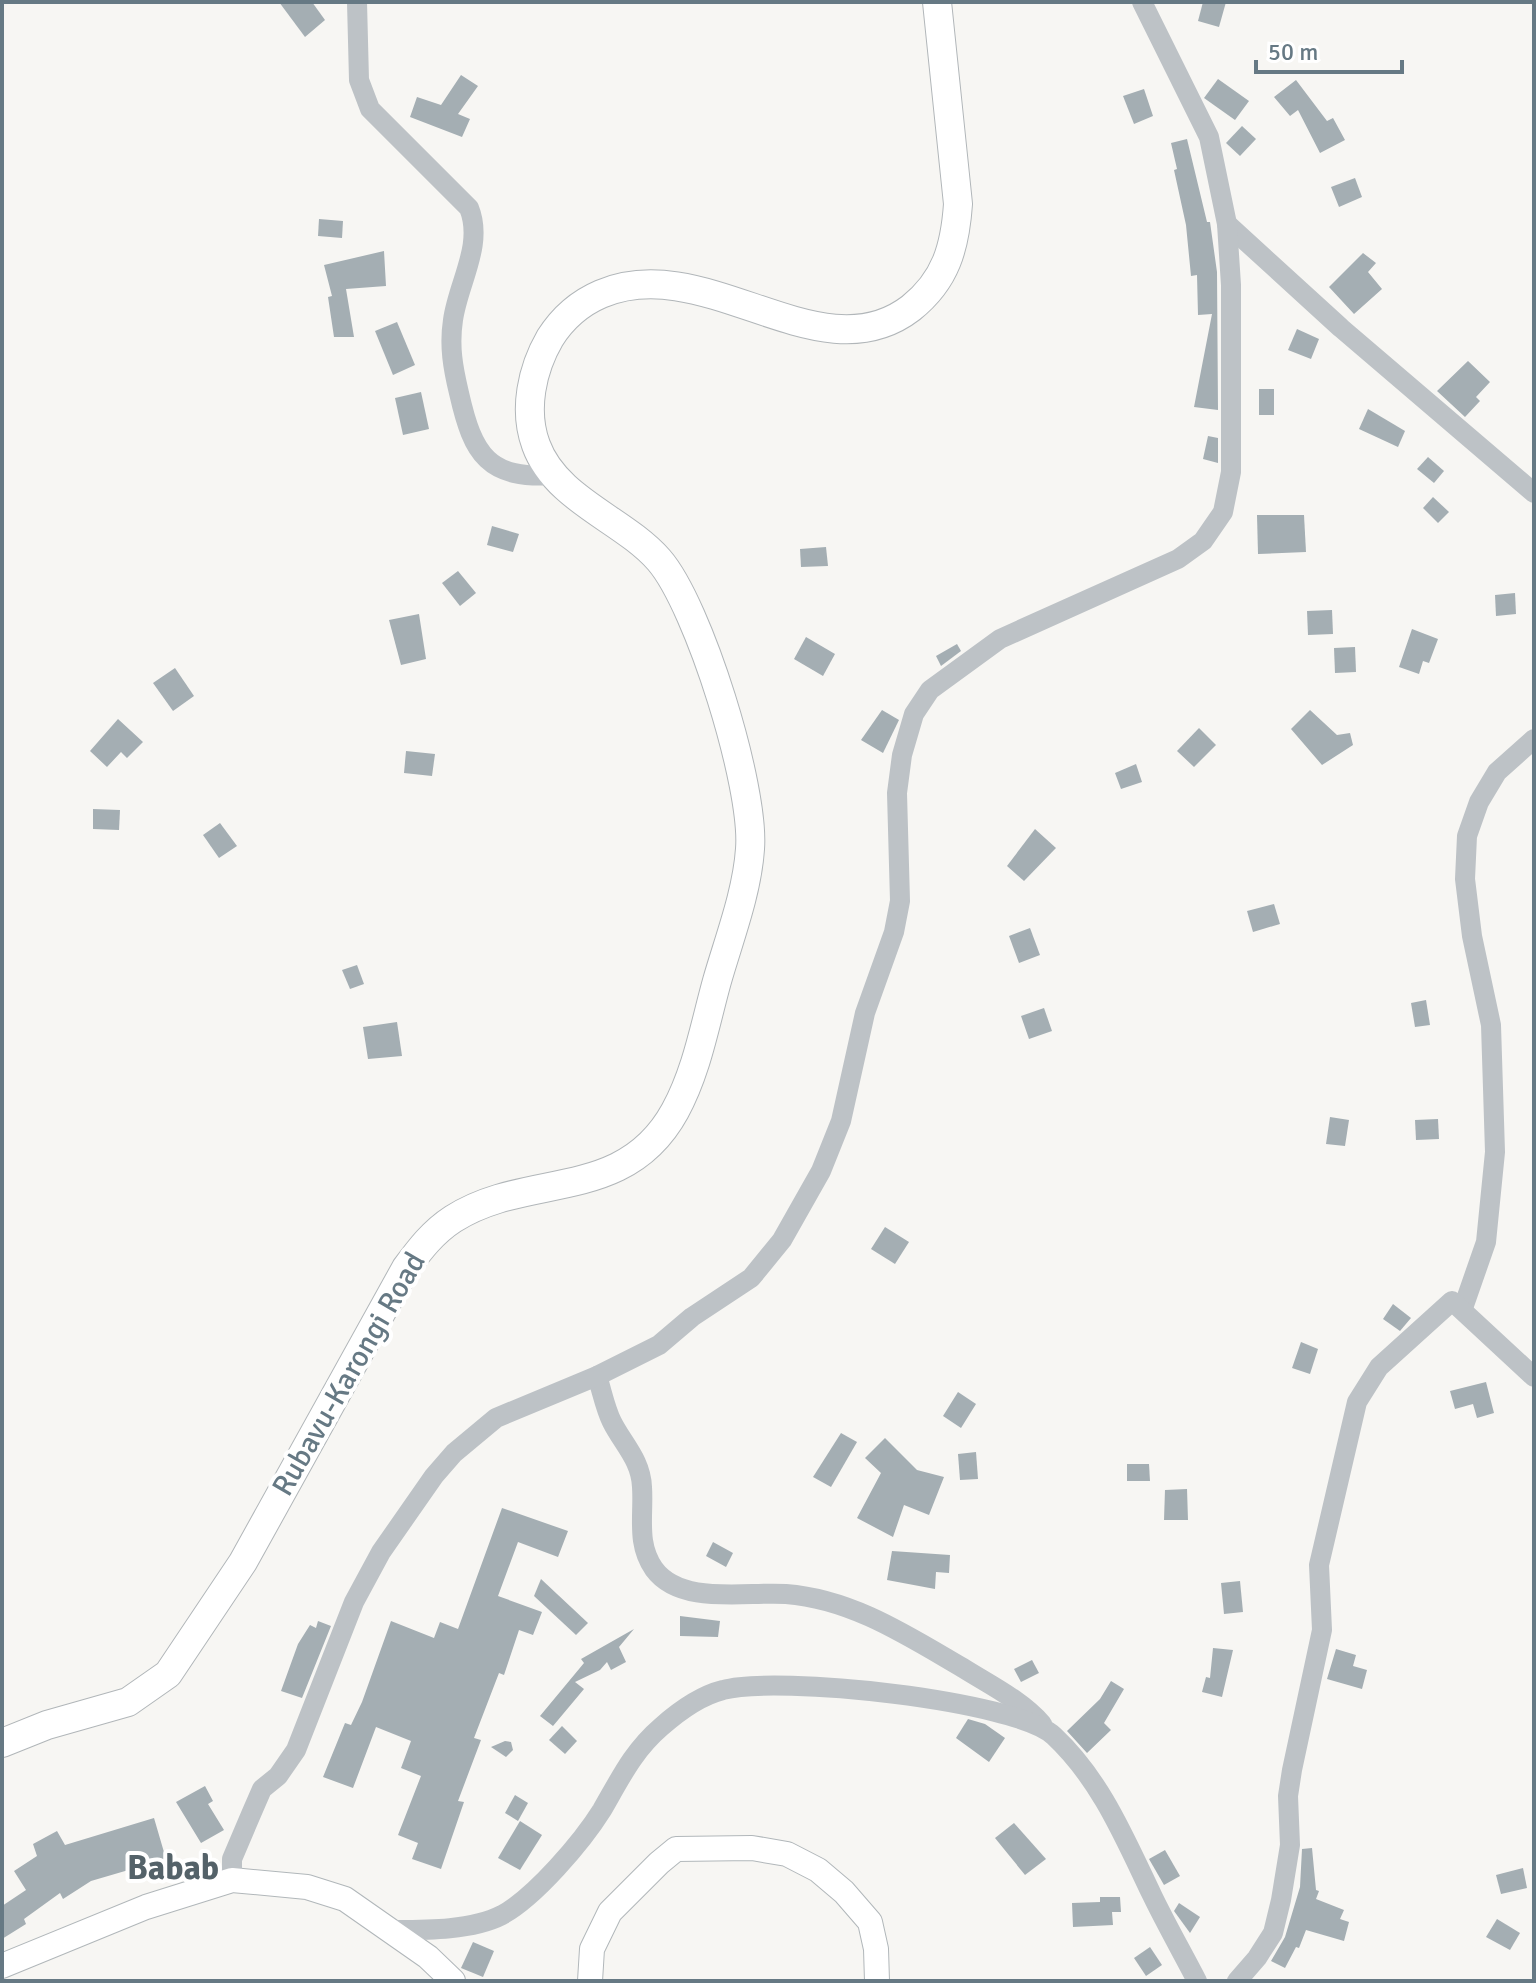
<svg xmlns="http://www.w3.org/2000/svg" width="1536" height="1983" viewBox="0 0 1536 1983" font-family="Signika,sans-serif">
<rect width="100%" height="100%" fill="#f7f6f3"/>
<g fill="#a4aeb3">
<path d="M279 2H312L325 20 305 37Z"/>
<path d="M1203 2H1226L1219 27 1198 21Z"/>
<path d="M461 75 478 86 458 114 470 119 462 137 410 117 417 97 441 105Z"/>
<path d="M1218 79 1249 101 1235 120 1204 98Z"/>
<path d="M1296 80 1327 121 1333 118 1345 140 1320 153 1298 110 1290 116 1274 97Z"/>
<path d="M1144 89 1153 116 1134 124 1123 96Z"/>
<path d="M1242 126 1256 139 1240 156 1226 143Z"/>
<path d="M1187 139 1207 222H1210L1217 272 1218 410 1194 407 1212 314 1198 315 1197 275 1191 276 1186 225 1174 170 1177 169 1171 143Z"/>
<path d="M1355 178 1362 197 1339 207 1331 187Z"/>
<path d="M319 219 343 221 342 238 318 236Z"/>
<path d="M384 251 386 286 346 289 354 337H334L328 297 332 296 324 265Z"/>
<path d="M1363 253 1376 263 1368 272 1382 289 1354 314 1329 287Z"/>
<path d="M397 322 415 365 393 375 375 331Z"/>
<path d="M1297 329 1319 339 1311 359 1288 350Z"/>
<path d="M1468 361 1490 382 1476 397 1480 401 1465 417 1437 391Z"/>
<rect x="1259" y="389" width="15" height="26"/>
<path d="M421 392 429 429 403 435 395 398Z"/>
<path d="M1368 409 1405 431 1398 447 1359 429Z"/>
<path d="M1208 436 1218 438V463L1203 459Z"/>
<path d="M1428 457 1444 471 1434 483 1417 469Z"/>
<path d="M1433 497 1449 512 1438 523 1423 508Z"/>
<path d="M1257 515H1304L1306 552 1258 554Z"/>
<path d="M492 526 519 534 513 552 487 545Z"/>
<path d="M826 547 828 566 801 567 800 549Z"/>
<path d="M458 571 476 593 460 606 442 583Z"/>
<path d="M1515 593 1516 614 1496 616 1495 595Z"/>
<path d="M1332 610 1333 634 1308 635 1307 611Z"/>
<path d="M419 614 426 659 401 665 389 620Z"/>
<path d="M1412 629 1438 639 1429 663 1423 661 1419 674 1399 667Z"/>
<path d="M806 637 835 654 823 676 794 659Z"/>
<path d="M957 644 961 651 941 666 936 656Z"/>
<path d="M1355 647 1356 672 1335 673 1334 648Z"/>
<path d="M175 668 194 696 173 711 153 683Z"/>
<path d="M882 710 899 720 883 753 861 740Z"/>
<path d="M1310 710 1337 735 1350 733 1353 745 1322 765 1291 729Z"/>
<path d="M118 719 143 742 127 758 121 752 107 767 90 751Z"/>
<path d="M1199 728 1216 745 1194 767 1177 751Z"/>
<path d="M406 751 435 754 432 776 404 773Z"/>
<path d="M1136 764 1142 782 1121 789 1115 773Z"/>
<path d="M93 809 120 810 119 830 93 829Z"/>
<path d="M220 823 237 846 219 858 203 835Z"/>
<path d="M1035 829 1056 848 1024 881 1007 866Z"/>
<path d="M1274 904 1280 924 1253 932 1247 911Z"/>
<path d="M1030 928 1040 955 1019 963 1009 936Z"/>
<path d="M357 965 364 984 350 989 342 970Z"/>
<path d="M1426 1000 1430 1025 1415 1027 1411 1003Z"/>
<path d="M1044 1008 1052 1031 1029 1039 1021 1016Z"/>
<path d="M397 1022 402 1056 368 1059 363 1027Z"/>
<path d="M1330 1117 1349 1120 1345 1146 1326 1144Z"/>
<path d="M1438 1119 1439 1139 1416 1140 1415 1120Z"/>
<path d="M885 1227 909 1242 895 1264 871 1249Z"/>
<path d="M1393 1304 1411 1318 1400 1331 1383 1319Z"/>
<path d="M1301 1342 1318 1349 1310 1374 1292 1368Z"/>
<path d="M1486 1382 1494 1413 1477 1418 1473 1404 1455 1409 1450 1391Z"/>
<path d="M958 1392 976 1404 961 1428 943 1416Z"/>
<path d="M841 1433 857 1442 831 1487 813 1477Z"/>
<path d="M885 1438 917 1470 944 1477 929 1515 904 1505 893 1537 857 1518 881 1473 865 1458Z"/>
<path d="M976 1452 978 1479 960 1480 958 1454Z"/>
<path d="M1127 1464H1149L1150 1481H1127Z"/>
<path d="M1187 1489 1188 1520H1164L1165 1490Z"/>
<path d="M502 1508 568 1531 558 1557 518 1542 498 1596 542 1612 533 1635 519 1630 504 1675 499 1673 474 1738 481 1740 458 1801 464 1802 441 1869 412 1859 418 1843 398 1835 421 1776 401 1768 411 1741 376 1727 353 1788 323 1777 345 1723 351 1725 362 1702 391 1621 434 1638 440 1622 458 1629Z"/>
<path d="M713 1542 733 1553 726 1567 706 1556Z"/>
<path d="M892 1551 950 1555 949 1573 936 1572 935 1589 887 1580Z"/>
<path d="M541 1579 588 1623 576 1635 534 1596Z"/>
<path d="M1240 1581 1243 1612 1224 1614 1221 1583Z"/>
<path d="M680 1616 720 1621 718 1637 680 1636Z"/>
<path d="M318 1621 331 1626 302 1698 281 1691 298 1644 310 1625 316 1628Z"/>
<path d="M634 1629 619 1647 626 1662 611 1670 607 1662 600 1670 575 1682 584 1689 553 1726 540 1716 584 1663 581 1659Z"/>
<path d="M1213 1648 1233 1650 1222 1697 1202 1692 1206 1677 1210 1678Z"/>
<path d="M1336 1649 1356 1655 1353 1666 1367 1670 1362 1689 1327 1679Z"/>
<path d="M1032 1660 1039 1673 1021 1682 1014 1669Z"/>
<path d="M1111 1681 1124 1689 1104 1723 1111 1730 1087 1753 1067 1731 1100 1699Z"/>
<path d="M968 1719 985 1724 1005 1738 989 1762 956 1738Z"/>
<path d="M562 1726 577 1741 565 1754 549 1740Z"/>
<path d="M505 1741 511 1742 513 1750 506 1757 491 1747Z"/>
<path d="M205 1786 213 1801 208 1804 224 1830 201 1843 176 1802Z"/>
<path d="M515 1795 528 1803 518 1821 505 1813Z"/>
<path d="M154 1818 166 1859 91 1881 63 1899 60 1893 24 1919 26 1924 2 1939V1906L26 1890 14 1871 37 1856 33 1844 57 1831 65 1845Z"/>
<path d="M520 1821 542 1835 520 1870 498 1858Z"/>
<path d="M1014 1823 1046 1859 1025 1875 995 1838Z"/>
<path d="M1312 1848 1316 1890 1319 1891 1316 1899 1344 1910 1340 1919 1349 1922 1344 1941 1306 1930 1299 1948 1296 1947 1285 1968 1271 1961 1285 1937 1300 1887 1302 1849Z"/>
<path d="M1165 1850 1180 1876 1164 1885 1149 1859Z"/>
<path d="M1523 1868 1527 1888 1501 1894 1496 1875Z"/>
<path d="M1100 1897H1120L1121 1912H1112L1113 1925 1073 1927 1072 1903 1100 1902Z"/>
<path d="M1179 1903 1200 1917 1190 1933 1174 1911Z"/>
<path d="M1497 1919 1520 1933 1510 1950 1486 1937Z"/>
<path d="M473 1942 494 1951 483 1977 461 1968Z"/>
<path d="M1150 1947 1162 1965 1146 1976 1134 1958Z"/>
</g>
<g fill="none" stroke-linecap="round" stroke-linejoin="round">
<defs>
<g id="major">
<path d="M2 1966 146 1907 232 1880 307 1887 345 1899 428 1957 453 1981"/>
<path d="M590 1981 592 1949 610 1912 659 1863 676 1849 752 1848 787 1854 818 1870 844 1892 870 1922 876 1949 877 1981"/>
</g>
<path id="highway" d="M2 1743 47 1725 128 1702 168 1674 243 1562 406 1268C420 1249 433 1232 453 1219 528 1171 624 1204 675 1111 697 1071 705 1024 717 981 729 939 747 893 750 849 755 787 699 606 659 560 623 519 556 500 536 445 523 410 532 369 550 338 562 319 580 303 601 294 706 249 820 378 911 308 946 280 955 247 958 204L937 2"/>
</defs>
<use href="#major" stroke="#b1b7ba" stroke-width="26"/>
<use href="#highway" stroke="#b1b6b9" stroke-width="30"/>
<g stroke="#bdc2c6" stroke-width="20">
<path d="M357 2 359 80 370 109 469 208C484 245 458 283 453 320 449 346 453 368 459 393 473 455 488 480 556 475"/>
<path d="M1227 224 1341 328 1534 493"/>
<path d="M1463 1308 1486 1242 1495 1152 1491 1025 1472 936 1465 879 1467 836 1479 802 1497 772 1534 739"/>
<path d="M597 1376C602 1391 605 1408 612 1422 623 1444 641 1460 642 1487 644 1516 636 1543 654 1569 681 1606 747 1591 786 1594 852 1599 908 1636 963 1668 990 1685 1021 1700 1042 1724"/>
<path d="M232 1880V1859L252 1812 262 1789 278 1776 296 1750 354 1602 381 1552 434 1476 454 1453 496 1418 597 1376 659 1345 692 1317 751 1278 782 1240 821 1171 841 1121 865 1013 894 932 900 901 897 793 902 755 914 714 930 690 1000 639 1178 559 1203 541 1223 512 1231 472V285L1227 224 1209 137 1142 2"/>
<path d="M388 1930C423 1930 471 1931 502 1915 535 1897 582 1842 602 1810 620 1779 633 1751 661 1727 679 1711 699 1696 723 1690 776 1675 1016 1700 1054 1736 1101 1780 1125 1839 1152 1895 1166 1924 1182 1952 1197 1981"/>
<path d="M1237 1981 1257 1958 1273 1933 1281 1900 1290 1845 1288 1796 1292 1770 1322 1630 1319 1565 1357 1402 1379 1367 1452 1301 1534 1377"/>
</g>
<use href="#major" stroke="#fff" stroke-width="24"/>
<use href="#highway" stroke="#fff" stroke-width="28"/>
</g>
<g text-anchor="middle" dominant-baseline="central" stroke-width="8" stroke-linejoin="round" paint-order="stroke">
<g font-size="30" fill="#667984" stroke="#fff">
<text transform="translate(349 1374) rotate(-60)">Rubavu-Karongi Road</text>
</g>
<g font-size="34" font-weight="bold" fill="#546269" stroke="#fff">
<text x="173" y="1868">Babab</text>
</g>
</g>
<rect width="1536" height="1983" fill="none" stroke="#667984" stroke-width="8"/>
<path d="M1256 60v12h146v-12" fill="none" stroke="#667984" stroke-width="4"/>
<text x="1268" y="60" font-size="24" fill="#667984" stroke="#ffffff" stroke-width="6" paint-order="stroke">50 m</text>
</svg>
